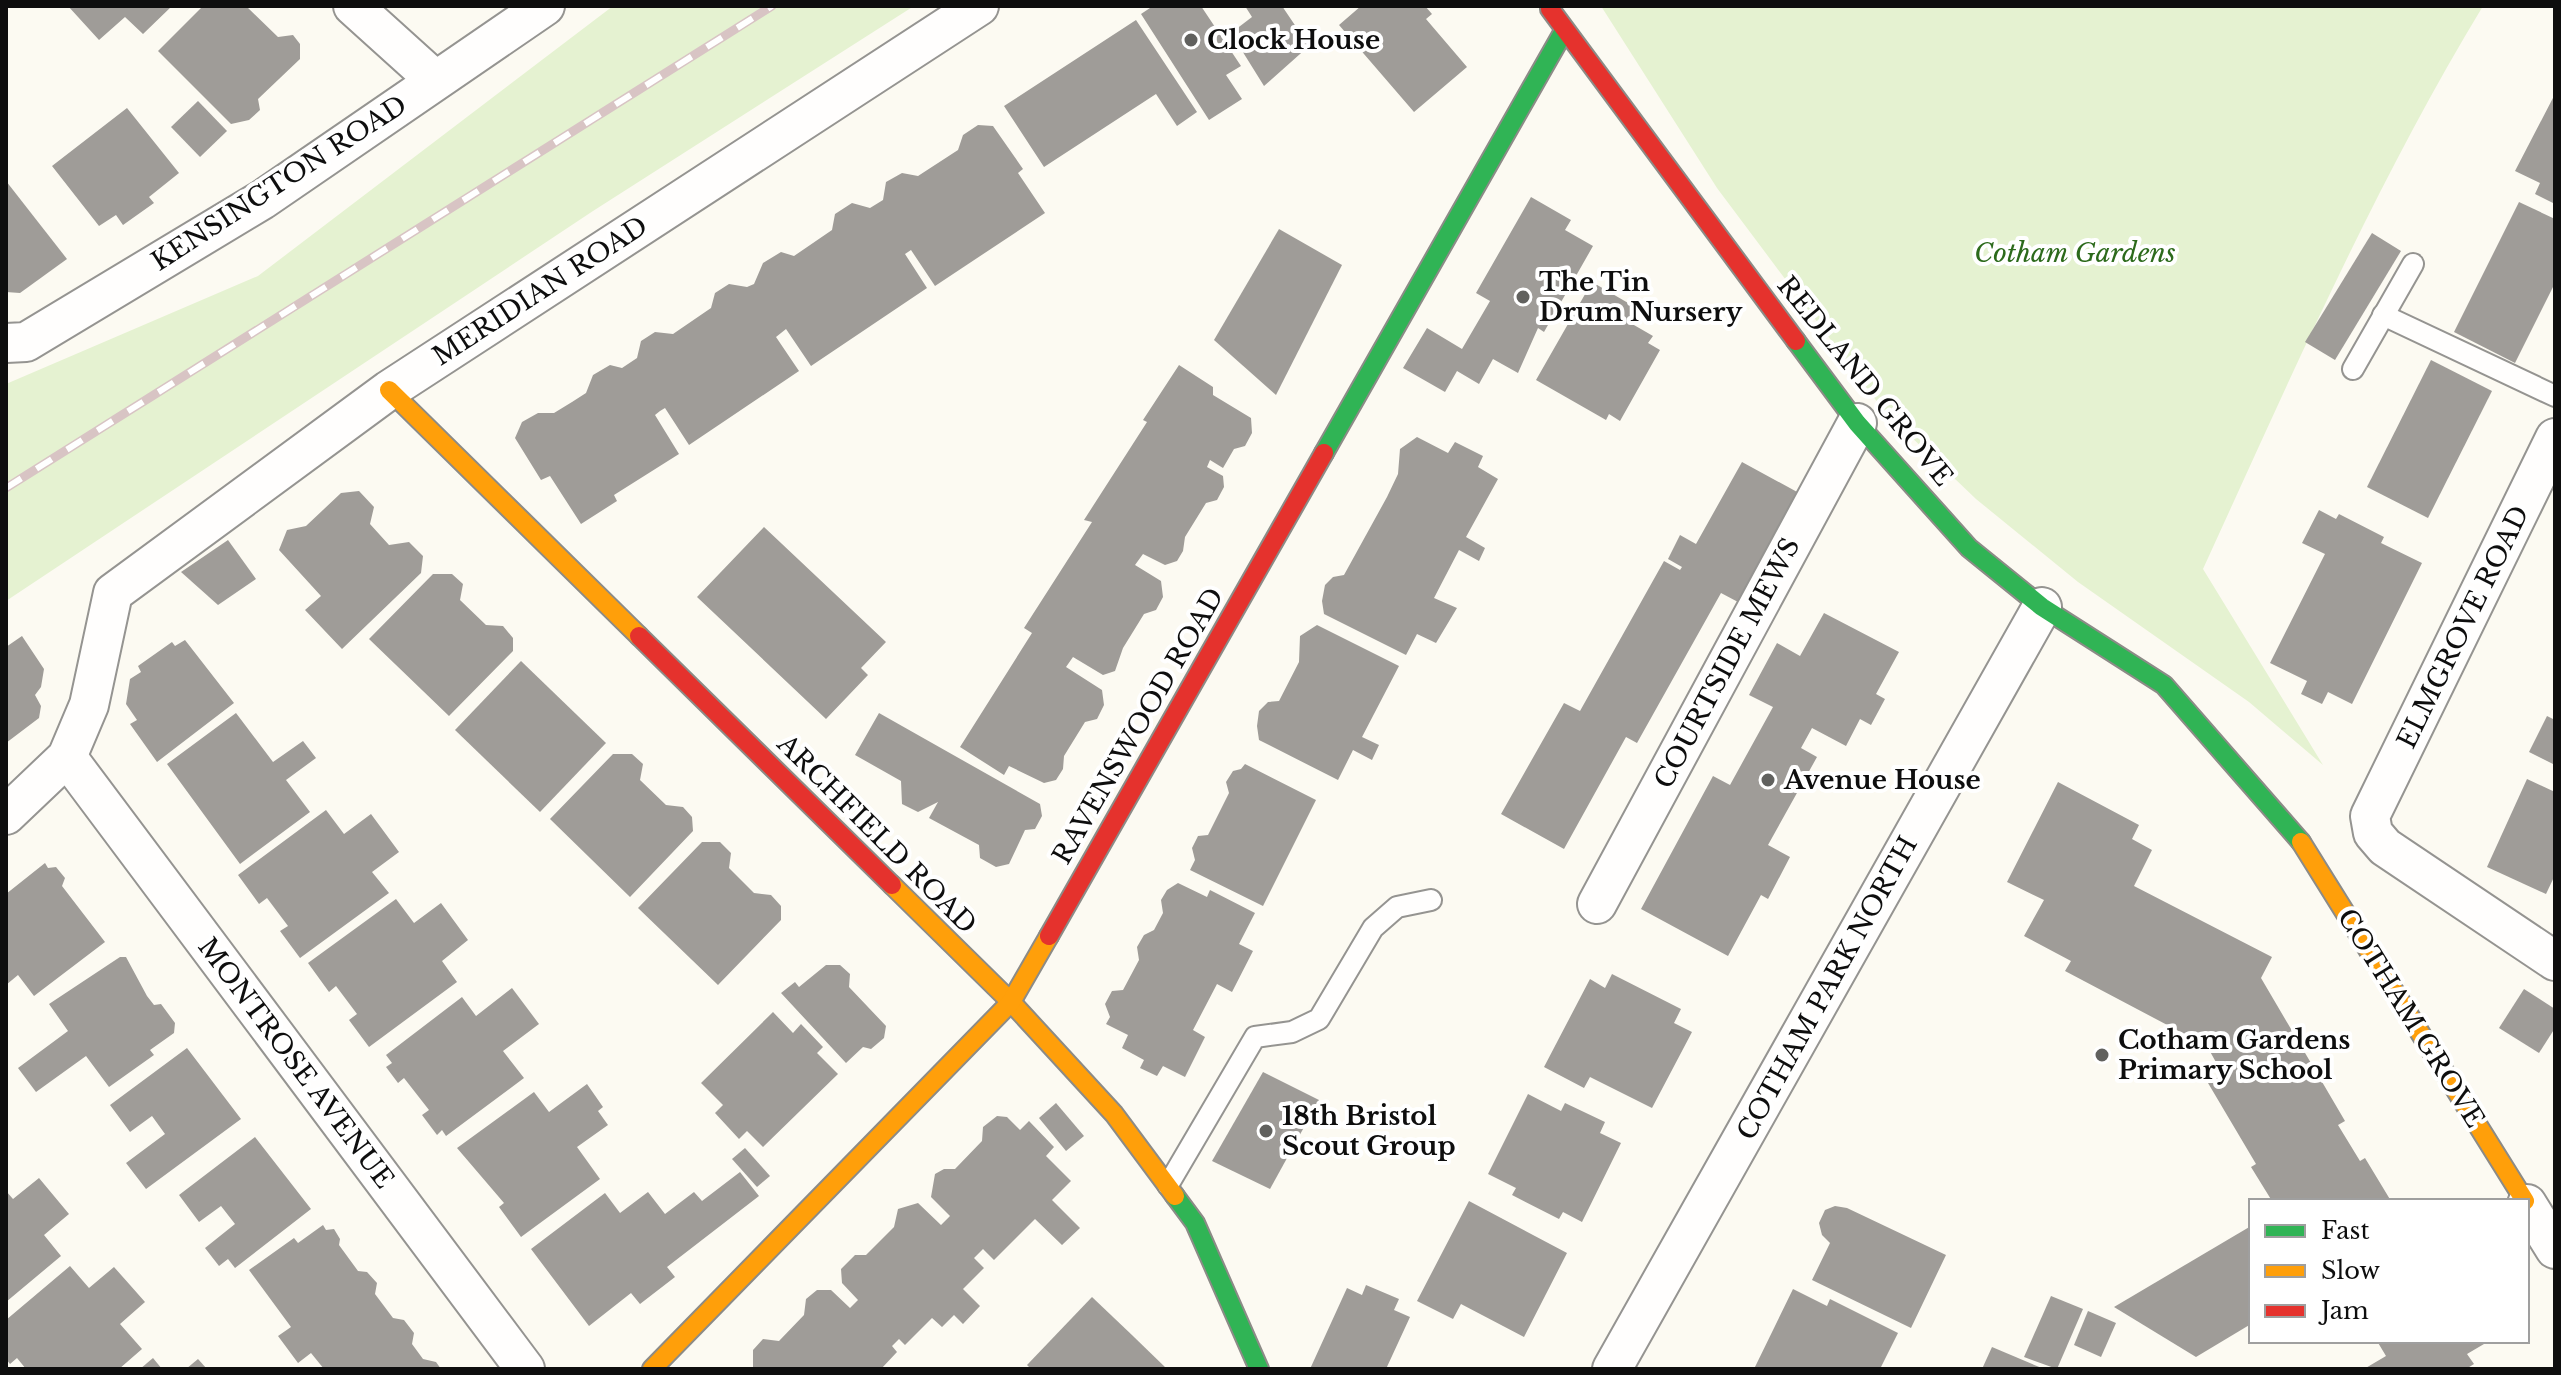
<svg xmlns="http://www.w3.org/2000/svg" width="2561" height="1375" viewBox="0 0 2561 1375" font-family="'Libre Baskerville',serif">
<rect width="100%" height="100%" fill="#fcfaf2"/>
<g fill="#e5f2d1">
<path d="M613 6H914L593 211 6 601V384L258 276Z"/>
<path d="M1601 6H2483C2374 186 2290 379 2203 569L2323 765 2249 702 2078 582 1976 499 1884 411 1717 188Z"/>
</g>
<g fill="#9f9c98">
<path d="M68 6H172L143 34 125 17 99 40Z"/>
<path d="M203 6H246L278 37 293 35 300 44V59L258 99 260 110 249 120 231 124 158 51Z"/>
<path d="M1153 6H1201L1241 66 1226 75 1242 99 1209 120 1141 14Z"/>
<path d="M1245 6H1282L1309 46 1264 86 1231 33 1252 17Z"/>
<path d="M1361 6H1425L1432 14 1426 19 1467 67 1414 112 1339 25Z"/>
<path d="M1136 20 1197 112 1177 126 1156 94 1044 167 1004 106Z"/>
<path d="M2555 94V204L2535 194 2540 183 2515 171Z"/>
<path d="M198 101 227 131 200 157 171 127Z"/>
<path d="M127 108 179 173 149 197 154 203 123 225 116 215 99 226 52 166Z"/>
<path d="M978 125 993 126 1023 169 1018 173 1045 213 935 286 911 250 905 254 927 288 811 366 786 329 776 337 799 371 689 445 665 408 660 411 655 415 679 454 614 495 617 501 581 524 550 476 541 480 515 438 522 422 538 413H554L572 402 586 393 593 375 610 365 622 368 637 358 641 341 655 332 673 334 711 308 715 293 729 284 747 287 754 284 763 263 781 252 794 256 832 230 835 214 852 203 870 208 883 200 886 182 902 173 918 176 958 150 963 135Z"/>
<path d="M6 181 67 259 20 293 6 292Z"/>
<path d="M1531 197 1571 220 1565 230 1593 246 1544 332 1538 328 1518 373 1493 359 1479 384 1457 371 1445 392 1403 368 1427 328 1462 349 1490 301 1476 293Z"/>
<path d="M2519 202 2555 219V283L2515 363 2454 332Z"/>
<path d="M1279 229 1342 265 1276 395 1214 340Z"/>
<path d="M2372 233 2401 251 2335 360 2305 342Z"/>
<path d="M1592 282 1635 307 1627 321 1653 336 1648 343 1660 350 1620 421 1609 414 1606 420 1536 380Z"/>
<path d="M2431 360 2492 391 2428 518 2367 487Z"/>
<path d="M1179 365 1213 387V395L1251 418 1252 433 1245 446 1234 449 1223 468 1210 460 1207 467 1223 476 1224 487 1217 500 1206 503 1185 537 1183 551 1177 561 1165 565 1143 554 1135 565 1161 581 1163 597 1156 610 1144 614 1123 648 1115 671 1103 675 1073 657 1066 667 1102 690 1104 705 1097 719 1085 722 1064 756 1063 769 1056 780 1044 783 1009 766 1004 775 960 747 1032 633 1024 628 1092 522 1084 520 1147 422 1143 420Z"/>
<path d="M1417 437 1448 453 1455 442 1483 456 1478 467 1498 479 1466 537 1485 548 1479 561 1459 550 1434 598 1457 608 1436 643 1417 634 1406 655 1324 614 1322 601 1325 585 1333 577 1344 575 1387 497 1398 474 1400 449Z"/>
<path d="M1742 462 1799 493 1738 602 1721 593 1637 743 1626 737 1564 849 1501 814 1564 703 1580 711 1664 561 1680 570 1682 567 1668 559 1680 535 1696 544Z"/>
<path d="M359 491 374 507 370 524 389 545 409 542 423 556 421 573 342 649 305 610 321 596 279 550 287 530 306 526 341 493Z"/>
<path d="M2319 510 2336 519 2339 514 2384 537 2381 543 2422 563 2352 704 2328 692 2322 704 2301 694 2307 681 2270 663 2325 554 2302 543Z"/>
<path d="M764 527 886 642 861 668 868 675 826 719 697 597Z"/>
<path d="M228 540 256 579 218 605 181 572Z"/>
<path d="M433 574H452L463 584 460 600 486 625 503 626 513 638V651L449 716 369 639Z"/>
<path d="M1824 613 1899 652 1876 694 1885 699 1871 725 1860 719 1846 746 1812 728 1801 748 1817 757 1768 845 1790 857 1768 899 1761 895 1728 956 1641 909 1713 776 1730 785 1773 707 1749 695 1777 643 1800 656Z"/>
<path d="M1317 625 1399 666 1362 737 1379 745 1372 760 1353 750 1338 780 1259 740 1257 726 1259 711 1268 702 1279 701 1299 662 1300 636Z"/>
<path d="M22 636 44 669 41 687 35 695 41 706 39 718 6 743V647Z"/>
<path d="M185 640 234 703 157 762 130 724 137 720 126 704 130 679 141 672 138 666 172 642 175 646Z"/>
<path d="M521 661 606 743 540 812 455 730Z"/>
<path d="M236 713 273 762 303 741 316 758 286 780 310 812 240 864 167 764Z"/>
<path d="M879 713 1040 804 1042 816 1035 829 1025 830 1009 864 996 867 980 858 979 845 929 818 938 802 918 812 902 804 901 781 855 755Z"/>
<path d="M2547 716 2555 720V765L2529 752Z"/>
<path d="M613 754H632L643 764 640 780 666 805 683 807 692 817 693 831 630 897 550 819Z"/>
<path d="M1245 764 1316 800 1263 906 1190 870 1195 860 1192 848 1198 836 1208 835 1229 793 1226 782 1233 771 1241 769Z"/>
<path d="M2527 779 2555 792V875L2546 894 2487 867Z"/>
<path d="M2058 782 2139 825 2132 839 2152 850 2134 886 2272 957 2261 978 2345 1121 2338 1125 2360 1161 2365 1158 2391 1201H2272L2251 1167 2256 1164 2208 1083 2223 1075 2207 1046 2065 971 2071 961 2024 936 2044 900 2007 882Z"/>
<path d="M326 810 344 834 371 814 399 852 372 872 389 893 300 958 280 931 288 926 267 898 259 904 238 875Z"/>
<path d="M702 842H720L731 853 729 868 754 893 771 895 781 906V920L718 985 638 908Z"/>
<path d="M45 863 48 868 56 867 65 878 62 886 105 942 34 996 18 975 6 985V894Z"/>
<path d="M1178 883 1207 897 1210 890 1255 913 1239 944 1253 951 1232 992 1217 984 1193 1030 1205 1037 1185 1077 1163 1066 1157 1076 1140 1068 1144 1060 1122 1048 1128 1035 1106 1024 1110 1017 1105 1004 1112 991 1123 990 1139 960 1137 947 1144 935 1154 930 1163 913 1161 900 1167 890Z"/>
<path d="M396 899 414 923 441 903 468 940 442 961 457 982 369 1047 349 1020 357 1014 336 986 329 992 308 963Z"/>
<path d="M120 957H126L147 996 154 1005 161 1004 175 1023 174 1033 150 1050 154 1055 109 1087 86 1056 36 1092 18 1068 68 1031 49 1004Z"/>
<path d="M826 965H840L850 974 849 987 886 1026 884 1038 871 1049 863 1047 846 1063 781 993 795 982 799 987Z"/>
<path d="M1612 974 1681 1009 1674 1023 1692 1032 1652 1108 1590 1077 1584 1088 1544 1067 1590 979 1605 988Z"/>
<path d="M512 988 539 1024 503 1051 524 1078 446 1136 442 1130 437 1135 422 1115 429 1110 404 1078 398 1083 386 1067 392 1063 386 1055 462 997 476 1016Z"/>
<path d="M2524 989 2555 1009V1028L2539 1053 2499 1028Z"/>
<path d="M773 1012 793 1033 801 1024 823 1047 817 1053 838 1074 763 1147 747 1131 739 1139 715 1113 723 1105 701 1083Z"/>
<path d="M187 1048 241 1119 146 1189 126 1163 165 1134 152 1116 130 1132 110 1105Z"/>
<path d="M1263 1072 1319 1100 1270 1189 1212 1161Z"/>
<path d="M587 1084 603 1107 598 1111 608 1125 577 1147 600 1179 521 1237 499 1207 504 1203 457 1148 534 1092 549 1112Z"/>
<path d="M1528 1094 1561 1111 1565 1103 1605 1122 1600 1133 1621 1143 1582 1222 1563 1212 1559 1219 1512 1195 1516 1188 1488 1174Z"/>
<path d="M1056 1103 1084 1136 1066 1151 1039 1118Z"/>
<path d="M997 1116 1007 1117 1020 1130 1029 1121 1054 1147 1046 1156 1071 1181 1052 1200 1080 1228 1062 1245 1035 1219 994 1260 983 1249 974 1258 984 1268 963 1289 980 1306 963 1324 954 1315 942 1327 932 1318 905 1345 899 1339 892 1346 897 1352 881 1369H753V1350L763 1339 779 1341 804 1315 806 1299 817 1290H831L850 1308 858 1300 842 1283 841 1269 855 1255H866L894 1227 898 1209 918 1203 941 1225 950 1216 931 1197 935 1174 944 1169H955L982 1141 983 1127Z"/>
<path d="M255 1137 311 1209 235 1268 228 1259 219 1266 205 1248 235 1224 221 1206 199 1222 179 1195Z"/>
<path d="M745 1148 770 1176 757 1187 732 1159Z"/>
<path d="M740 1172 759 1196 667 1267 675 1277 640 1304 631 1293 589 1326 531 1249 605 1193 620 1213 648 1192 665 1214 694 1192 702 1201Z"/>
<path d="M39 1178 69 1214 44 1235 61 1256 6 1302V1191L13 1199Z"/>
<path d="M1469 1201 1567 1253 1524 1337 1461 1304 1453 1319 1417 1301Z"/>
<path d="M1835 1206 1847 1208 1946 1255 1911 1328 1812 1280 1830 1243 1822 1235 1819 1223 1825 1210Z"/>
<path d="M323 1225 326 1230 334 1229 340 1239 339 1245 358 1271 367 1272 377 1283 375 1294 393 1318 404 1320 414 1333 412 1344 423 1359 436 1362 441 1369H324L311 1353 298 1363 278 1336 291 1327 249 1270 294 1238 298 1243Z"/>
<path d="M2251 1226V1324L2196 1357 2114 1307Z"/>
<path d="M70 1266 89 1288 114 1267 130 1285 145 1302 120 1324 142 1349 119 1369H26L17 1358 10 1364 6 1359V1320Z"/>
<path d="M1366 1285 1399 1299 1394 1310 1410 1317 1386 1369H1310L1347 1288 1362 1295Z"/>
<path d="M1793 1289 1827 1306 1830 1299 1898 1333 1880 1369H1754Z"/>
<path d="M2051 1296 2083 1309 2057 1369 2024 1357Z"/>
<path d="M1092 1297 1133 1336 1167 1369H1031L1027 1365Z"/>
<path d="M2088 1311 2116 1323 2101 1357 2074 1345Z"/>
<path d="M2377 1341H2482L2484 1344 2467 1354 2474 1364 2466 1369H2364L2386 1356Z"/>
<path d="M1992 1347 2044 1369H1982Z"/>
<path d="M153 1358 162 1369H140Z"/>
<path d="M198 1359 207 1369H186Z"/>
</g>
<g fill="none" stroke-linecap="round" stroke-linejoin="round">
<defs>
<g id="lane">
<path d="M2383 315 2555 396"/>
<path d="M2353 369 2413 264"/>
<path d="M1168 1185 1255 1037 1292 1032 1319 1019 1373 928 1397 907 1431 900"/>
</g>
<g id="street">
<path d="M353 6 435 80"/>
<path d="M6 343 26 342 262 200 545 6"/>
<path d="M2555 438 2370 816 2373 833 2385 847 2555 961"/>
<path d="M67 757 525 1369"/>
<path d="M6 815 67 757 89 705 113 593 389 390 979 6"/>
<path d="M1597 904 1857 423"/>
<path d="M2527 1204 2555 1249"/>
<path d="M1612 1369 2042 607"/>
</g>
<g id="fast">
<path d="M1796 341 1857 423 1969 548 2042 607 2164 685 2301 842"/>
<path d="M1324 453 1564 31"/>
<path d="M1175 1196 1195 1223 1259 1369"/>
</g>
<g id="slow">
<path d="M389 390 639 636"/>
<path d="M2301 842 2525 1201"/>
<path d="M892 885 1011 1002 1114 1114 1175 1196"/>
<path d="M652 1369 1011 1002 1049 936"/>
</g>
<g id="jam">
<path d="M1550 9 1796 341"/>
<path d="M639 636 892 885"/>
<path d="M1049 936 1324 453"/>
</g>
</defs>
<use href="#lane" stroke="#959491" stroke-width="24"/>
<use href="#street" stroke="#959491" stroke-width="42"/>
<use href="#fast" stroke="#8c8b87" stroke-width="22"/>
<use href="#slow" stroke="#8c8b87" stroke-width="22"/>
<use href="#jam" stroke="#8c8b87" stroke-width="22"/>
<use href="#lane" stroke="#fffefd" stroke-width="20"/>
<use href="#street" stroke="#fffefd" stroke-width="38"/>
<use href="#fast" stroke="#30b455" stroke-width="18"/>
<use href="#slow" stroke="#ff9f0a" stroke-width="18"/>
<use href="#jam" stroke="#e5322d" stroke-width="18"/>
<defs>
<path id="rail" d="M6 488 772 6"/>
</defs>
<use href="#rail" stroke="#d8c4c4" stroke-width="9"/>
<use href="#rail" stroke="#fff" stroke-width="6" stroke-dasharray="18" stroke-linecap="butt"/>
</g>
<g fill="#61615e" stroke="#fff" stroke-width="3">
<circle cx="1191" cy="40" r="8"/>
<circle cx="1523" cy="297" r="8"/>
<circle cx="1768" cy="780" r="8"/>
<circle cx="2102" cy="1055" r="8"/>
<circle cx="1266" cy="1131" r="8"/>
</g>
<g text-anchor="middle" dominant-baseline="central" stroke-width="8" stroke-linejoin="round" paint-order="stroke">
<g font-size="26" font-weight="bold" fill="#0e0e0e" stroke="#fff" text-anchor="start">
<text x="1207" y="40">Clock House</text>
<text x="1539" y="282">The Tin<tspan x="1539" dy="30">Drum Nursery</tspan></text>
<text x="1784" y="780">Avenue House</text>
<text x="2118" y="1040">Cotham Gardens<tspan x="2118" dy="30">Primary School</tspan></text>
<text x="1282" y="1116">18th Bristol<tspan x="1282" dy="30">Scout Group</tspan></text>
</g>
<g font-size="26" fill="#0e0e0e" stroke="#fff">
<text transform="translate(279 183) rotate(-33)">KENSINGTON ROAD</text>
<text transform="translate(540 291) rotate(-33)">MERIDIAN ROAD</text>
<text transform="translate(1865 381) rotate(51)">REDLAND GROVE</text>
<text transform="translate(2463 627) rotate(-64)">ELMGROVE ROAD</text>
<text transform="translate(1727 663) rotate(-62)">COURTSIDE MEWS</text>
<text transform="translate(1138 726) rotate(-60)">RAVENSWOOD ROAD</text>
<text transform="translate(877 834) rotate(45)">ARCHFIELD ROAD</text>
<text transform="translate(1827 988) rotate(-61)">COTHAM PARK NORTH</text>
<text transform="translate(2411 1018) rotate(58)">COTHAM GROVE</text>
<text transform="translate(296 1063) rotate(53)">MONTROSE AVENUE</text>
</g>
<g font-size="26" font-style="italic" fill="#2c6a1b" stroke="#fff">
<text x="2075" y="253">Cotham Gardens</text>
</g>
</g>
<rect width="2561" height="1375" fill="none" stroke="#0e0e0e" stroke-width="16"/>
<rect x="2249" y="1199" width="280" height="144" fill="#ffffff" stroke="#9f9f9f" stroke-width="2"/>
<rect x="2265" y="1225" width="40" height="12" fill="#30b455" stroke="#9f9f9f" stroke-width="2"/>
<text x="2321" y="1239" font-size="24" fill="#0e0e0e">Fast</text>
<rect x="2265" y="1265" width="40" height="12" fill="#ff9f0a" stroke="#9f9f9f" stroke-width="2"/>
<text x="2321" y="1279" font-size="24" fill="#0e0e0e">Slow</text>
<rect x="2265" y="1305" width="40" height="12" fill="#e5322d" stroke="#9f9f9f" stroke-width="2"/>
<text x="2321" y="1319" font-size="24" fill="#0e0e0e">Jam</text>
</svg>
